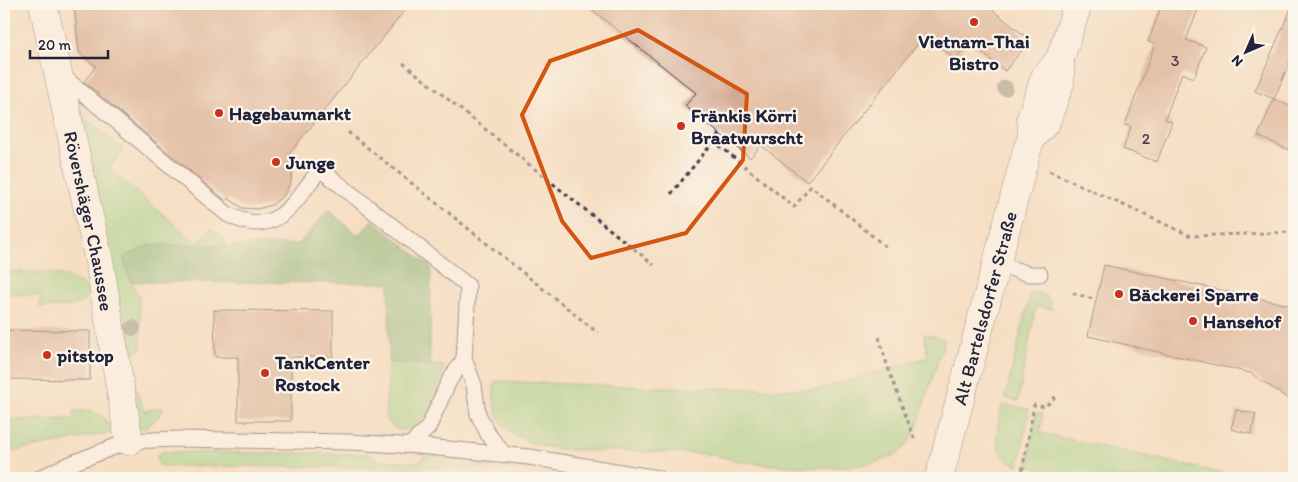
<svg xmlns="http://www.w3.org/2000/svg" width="1298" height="482" viewBox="0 0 1298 482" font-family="Itim,sans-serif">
<rect width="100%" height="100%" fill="#fbf7ec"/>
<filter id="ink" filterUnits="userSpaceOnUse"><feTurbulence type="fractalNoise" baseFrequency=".02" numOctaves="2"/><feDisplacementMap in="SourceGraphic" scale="10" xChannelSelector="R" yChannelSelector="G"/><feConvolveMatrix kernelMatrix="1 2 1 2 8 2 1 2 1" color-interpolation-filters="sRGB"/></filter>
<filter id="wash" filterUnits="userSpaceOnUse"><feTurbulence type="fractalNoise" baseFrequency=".0096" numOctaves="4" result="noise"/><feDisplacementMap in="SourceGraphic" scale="20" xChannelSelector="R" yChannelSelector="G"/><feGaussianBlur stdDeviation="1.12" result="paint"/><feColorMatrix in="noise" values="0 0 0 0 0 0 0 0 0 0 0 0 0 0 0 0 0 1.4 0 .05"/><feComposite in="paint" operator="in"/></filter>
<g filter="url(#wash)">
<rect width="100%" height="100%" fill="#f5dec3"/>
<g fill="#9ad68b" stroke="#5e7c63">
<path d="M75 116H82L123 149 109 169 198 244 211 228 226 240 227 246 149 245 131 282 139 296 141 350 124 356 144 411 162 407 163 412 145 429 135 425Z"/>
<path d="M4 272C33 272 71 268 91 294 78 310 59 307 40 307V295L4 294Z"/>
<path d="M1031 291C1044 294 1049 295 1052 309L1036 306 1018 401 1005 398Z"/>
<path d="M924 334 945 339C939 358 933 377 926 396 921 414 917 434 904 448 876 477 776 466 738 461 727 459 716 454 705 454 676 452 646 452 618 451 584 450 540 453 511 432 494 419 492 400 495 381L621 386 817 390 928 357Z"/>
<path d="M389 362 444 366C440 379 437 396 430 408 418 428 402 441 385 418Z"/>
<path d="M1002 405 1029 409 1019 465C989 457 997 428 1002 405Z"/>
<path d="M89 410 103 417 114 432 4 453V420L74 419V411Z"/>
<path d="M1036 413 1043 414 1040 433 1244 478H1037L1038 468 1028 466Z"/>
<path d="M161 452 369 454 379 460 418 462 426 455 468 456 526 464 525 468 160 466 157 461V456Z"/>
</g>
<path fill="#7bb777" stroke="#4e6c59" d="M328 210 359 236 372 220 431 267 430 365 389 362V283L131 282 123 258 149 245 227 246 299 244Z"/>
<g id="blocks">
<g fill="#cf9f88">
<path d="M74 4H410L289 154 293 166 291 181 284 195 272 205 257 209 242 208 228 198 226 201 84 82 96 66 79 52Z"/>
<path d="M585 4H985L1030 40 1005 71 969 42 955 59 925 35 807 182 761 145 750 158 685 106 696 93Z"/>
<path d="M1162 4H1200L1186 40 1206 47 1194 78 1182 73 1165 119 1172 122 1157 162 1123 149 1131 127 1125 125 1155 44 1148 42Z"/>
<path d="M1293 4H1294V52L1274 99 1255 91Z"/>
<path d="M1274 99 1294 108V152L1258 136Z"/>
<path d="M1104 265 1294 306V403L1251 373 1088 336Z"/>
<path d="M214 310 333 311V357H291V421H238V357H215Z"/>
<path d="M4 330 90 331V380L4 379Z"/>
<path d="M1236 410 1256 414 1251 434 1231 429Z"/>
</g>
</g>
</g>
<g filter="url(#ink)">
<use href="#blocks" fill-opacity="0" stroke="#423e4f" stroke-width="1"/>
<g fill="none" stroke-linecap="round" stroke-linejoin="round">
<defs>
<g id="service">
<path d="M59 73 227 214C276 240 292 205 320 169L468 286 464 359 474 385 478 414 488 434 504 454"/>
<path d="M997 264 1029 274H1040"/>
<path d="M410 445 428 428 449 381 464 359"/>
<path d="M40 478 65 466 129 441 177 439 348 442 418 446 529 457 658 478"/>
</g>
<g id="minor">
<path id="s1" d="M43 4 100 266 129 441"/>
<path d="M1060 59 1078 4"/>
<path id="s2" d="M939 478 1027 150 1032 137 1046 122 1060 83V59L1045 77 1031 118 1032 137"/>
</g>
</defs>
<use href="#service" stroke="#423e4f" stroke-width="17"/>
<use href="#minor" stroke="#423e4f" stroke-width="29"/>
<g stroke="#423e4f" stroke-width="3" stroke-dasharray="4 4" stroke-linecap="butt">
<path d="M403 63 654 265"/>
<path d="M348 132 598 333"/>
<path d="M720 134 714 141 794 207 811 186 886 247"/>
<path d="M1049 171 1191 236 1294 232"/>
<path d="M671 194 714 141"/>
<path d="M1073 293 1096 300"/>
<path d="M879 337 888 368 915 441"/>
<path d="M855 478V470"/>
<path d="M1021 478 1034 405 1045 407 1056 396"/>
</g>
<use href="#service" stroke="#fff" stroke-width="15"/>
<use href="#minor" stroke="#fff" stroke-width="28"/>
</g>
<g fill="#959485">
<circle cx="1005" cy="88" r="8"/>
<circle cx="133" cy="328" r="8"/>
</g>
</g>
<path d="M0 0H1298V482H0ZM638 30 747 94 743 160 686 233 591 258 562 221 522 115 550 61Z" fill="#f5dec3" fill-opacity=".55" fill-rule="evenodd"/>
<path fill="none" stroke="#d45411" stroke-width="4" stroke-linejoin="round" d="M638 30 747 94 743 160 686 233 591 258 562 221 522 115 550 61Z"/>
<g fill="#c8321e" stroke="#fbf7ec" stroke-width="2">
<circle cx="974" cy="22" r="5"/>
<circle cx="219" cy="113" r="5"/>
<circle cx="681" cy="126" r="5"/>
<circle cx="276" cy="162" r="5"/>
<circle cx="1119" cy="294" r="5"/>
<circle cx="1193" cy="321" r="5"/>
<circle cx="47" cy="355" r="5"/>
<circle cx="265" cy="373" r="5"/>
</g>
<g text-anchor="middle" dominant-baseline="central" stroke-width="4.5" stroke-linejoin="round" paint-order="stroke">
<g font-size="16" fill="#4d414e">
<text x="1175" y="60">3</text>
<text x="1146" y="138">2</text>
</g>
<g font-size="19" font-weight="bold" fill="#22223b" stroke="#fbf7ec" text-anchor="start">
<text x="974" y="41" text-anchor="middle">Vietnam-Thai<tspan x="974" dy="22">Bistro</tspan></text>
<text x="229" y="113">Hagebaumarkt</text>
<text x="691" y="115">Fränkis Körri<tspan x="691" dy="22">Braatwurscht</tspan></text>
<text x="286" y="162">Junge</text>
<text x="1129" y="294">Bäckerei Sparre</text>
<text x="1203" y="321">Hansehof</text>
<text x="57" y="355">pitstop</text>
<text x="275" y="362">TankCenter<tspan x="275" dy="22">Rostock</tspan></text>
</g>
<g font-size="19" fill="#22223b" stroke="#fbf7ec">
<text stroke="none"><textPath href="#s1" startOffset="222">Rövershäger Chaussee</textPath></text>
<text stroke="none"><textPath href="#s2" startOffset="176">Alt Bartelsdorfer Straße</textPath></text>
</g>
</g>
<rect width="1298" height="482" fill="none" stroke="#fbf7ec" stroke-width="20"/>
<g transform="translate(1246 52) rotate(225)" stroke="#fbf7ec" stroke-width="4" paint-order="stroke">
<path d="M0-4L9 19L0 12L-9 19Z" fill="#22223b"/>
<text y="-8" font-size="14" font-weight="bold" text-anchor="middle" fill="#22223b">N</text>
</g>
<path d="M30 50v8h78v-8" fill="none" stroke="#22223b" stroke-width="2.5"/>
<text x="38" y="50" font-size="15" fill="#22223b" stroke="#fbf7ec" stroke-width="4" paint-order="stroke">20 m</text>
</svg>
